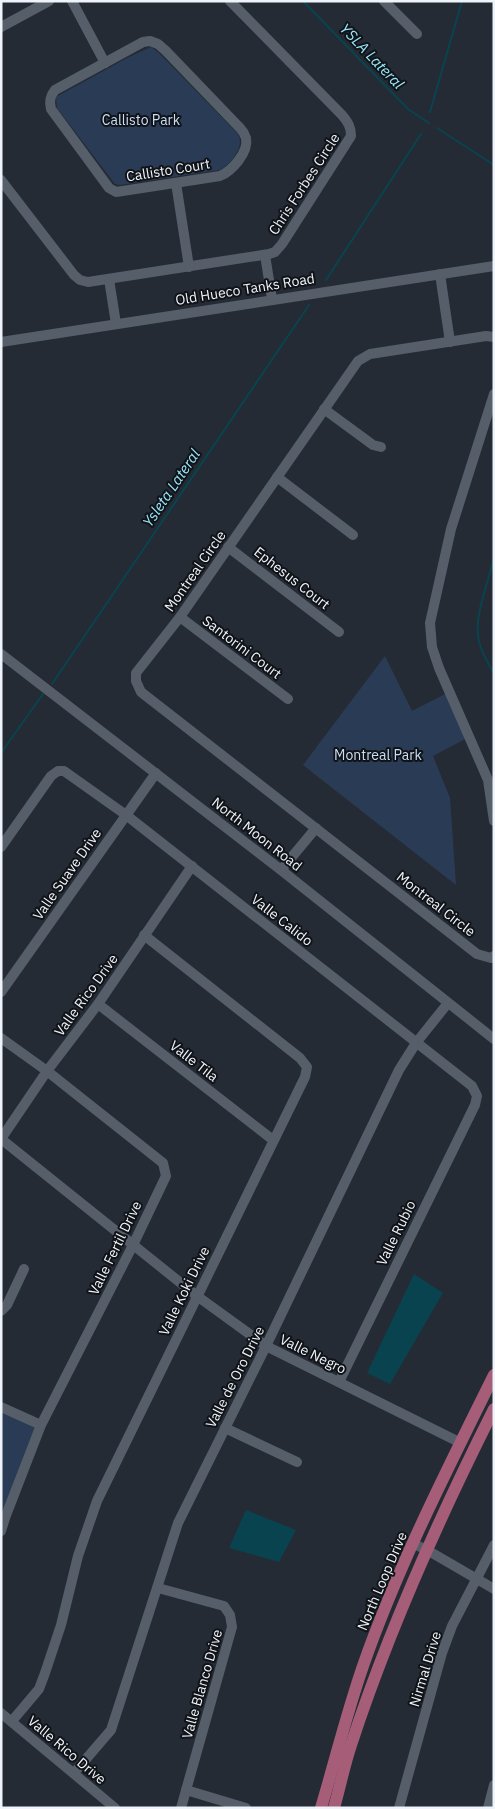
<svg xmlns="http://www.w3.org/2000/svg" width="495" height="1809" viewBox="0 0 495 1809" font-family="'IBM Plex Sans',sans-serif">
<rect width="100%" height="100%" fill="#242b34"/>
<g fill="#2a3c55">
<path d="M151 47 159 53 238 134C245 146 231 165 219 170L120 185 115 184 57 108 56 97 129 57Z"/>
<path d="M385 656 412 711 449 692 469 737 433 756 450 798 456 885 303 765Z"/>
<path d="M1 1407 41 1425 1 1531Z"/>
</g>
<g fill="#094350">
<path d="M414 1274 443 1293 390 1384 367 1373Z"/>
<path d="M246 1510 296 1530 279 1562 229 1548Z"/>
</g>
<g fill="none" stroke-linecap="round" stroke-linejoin="round">
<g stroke="#094350" stroke-width="2">
<path d="M303 1 408 109 429 123"/>
<path d="M430 112 462 1"/>
<path d="M437 128 494 165"/>
<path d="M326 280 421 134"/>
<path d="M494 558C489 579 475 615 478 635 479 649 488 662 494 674"/>
<path d="M52 684 309 305"/>
<path d="M1 753 43 694"/>
</g>
<g stroke="#565e69" stroke-width="10">
<path d="M72 1 105 63"/>
<path d="M384 1 417 34"/>
<path d="M1 27 49 1"/>
<path d="M150 41 158 44 166 51 240 128C243 131 245 135 246 138 249 152 232 171 220 176L116 192 109 188 51 109C49 101 50 96 55 90L143 42Z"/>
<path d="M1 180 74 275 80 280 88 282 269 254 275 252 282 244 351 136C351 127 348 122 342 115L230 1"/>
<path d="M176 183 189 267"/>
<path d="M265 255 272 299"/>
<path d="M440 274 450 342"/>
<path d="M109 279 116 324"/>
<path d="M494 337 486 336 383 352 370 354 358 361 180 617 136 673V681L141 692 477 954 491 958 494 956"/>
<path d="M1 342 494 266"/>
<path d="M494 394 451 529 430 623 432 647 439 668 488 780 494 821"/>
<path d="M324 409 373 445 381 447"/>
<path d="M277 477 353 535"/>
<path d="M228 547 339 632"/>
<path d="M180 617 288 699"/>
<path d="M1 654 281 870 494 1039"/>
<path d="M1 847 51 776 58 771H64L126 815 472 1086 477 1096 475 1105 339 1382"/>
<path d="M281 870 316 828"/>
<path d="M1 992 156 773"/>
<path d="M98 1004 273 1140"/>
<path d="M1 1038 47 1071 163 1163 166 1176 133 1245 41 1425 5 1518 1 1531"/>
<path d="M1 1139 197 1296 266 1346 461 1443"/>
<path d="M1 1139 47 1071 98 1004 192 866"/>
<path d="M1 1311 7 1305 24 1269"/>
<path d="M1 1407 41 1425"/>
<path d="M225 1428 297 1462"/>
<path d="M414 1544 427 1550 494 1589"/>
<path d="M158 1588 224 1606 230 1615 232 1627 181 1808"/>
<path d="M1 1713 115 1808"/>
<path d="M12 1721 39 1689 45 1673 61 1625 78 1556 97 1501 305 1077 307 1067 300 1058 144 935"/>
<path d="M74 1773 111 1730 178 1523 266 1346 399 1070 416 1043 448 1003"/>
<path d="M186 1790 246 1808"/>
<path d="M399 1808 442 1653 452 1626 494 1545"/>
<path d="M488 1808 494 1785"/>
</g>
<g stroke="#a55d78" stroke-width="12">
<path d="M321 1808C335 1761 347 1712 363 1666 398 1566 447 1470 494 1375"/>
<path d="M334 1808C340 1787 344 1766 351 1745 389 1629 439 1518 494 1409"/>
</g>
</g>
<g text-anchor="middle" dominant-baseline="central" stroke-width="4" stroke-linejoin="round" paint-order="stroke">
<g font-size="14" fill="#cbdef8" stroke="#101317">
<text x="141" y="120">Callisto Park</text>
<text x="378" y="755">Montreal Park</text>
</g>
<g font-size="14" fill="#eff4fb" stroke="#101317">
<text transform="translate(168 170) rotate(-9)">Callisto Court</text>
<text transform="translate(304 184) rotate(-57)">Chris Forbes Circle</text>
<text transform="translate(245 289) rotate(-9)">Old Hueco Tanks Road</text>
<text transform="translate(195 571) rotate(-55)">Montreal Circle</text>
<text transform="translate(292 578) rotate(38)">Ephesus Court</text>
<text transform="translate(242 647) rotate(37)">Santorini Court</text>
<text transform="translate(257 834) rotate(38)">North Moon Road</text>
<text transform="translate(67 874) rotate(-55)">Valle Suave Drive</text>
<text transform="translate(436 904) rotate(38)">Montreal Circle</text>
<text transform="translate(282 920) rotate(38)">Valle Calido</text>
<text transform="translate(86 995) rotate(-54)">Valle Rico Drive</text>
<text transform="translate(194 1061) rotate(38)">Valle Tila</text>
<text transform="translate(396 1233) rotate(-64)">Valle Rubio</text>
<text transform="translate(115 1248) rotate(-64)">Valle Fertil Drive</text>
<text transform="translate(184 1291) rotate(-64)">Valle Koki Drive</text>
<text transform="translate(313 1354) rotate(26)">Valle Negro</text>
<text transform="translate(235 1377) rotate(-63)">Valle de Oro Drive</text>
<text transform="translate(382 1581) rotate(-67)">North Loop Drive</text>
<text transform="translate(425 1669) rotate(-73)">Nirmal Drive</text>
<text transform="translate(202 1684) rotate(-74)">Valle Blanco Drive</text>
<text transform="translate(67 1750) rotate(40)">Valle Rico Drive</text>
</g>
<g font-size="15" font-style="italic" fill="#97e7fd" stroke="#101317">
<text transform="translate(372 56) rotate(46)">YSLA Lateral</text>
<text transform="translate(171 488) rotate(-56)">Ysleta Lateral</text>
</g>
</g>
<rect width="495" height="1809" fill="none" stroke="#eff4fb" stroke-width="5"/>
</svg>
